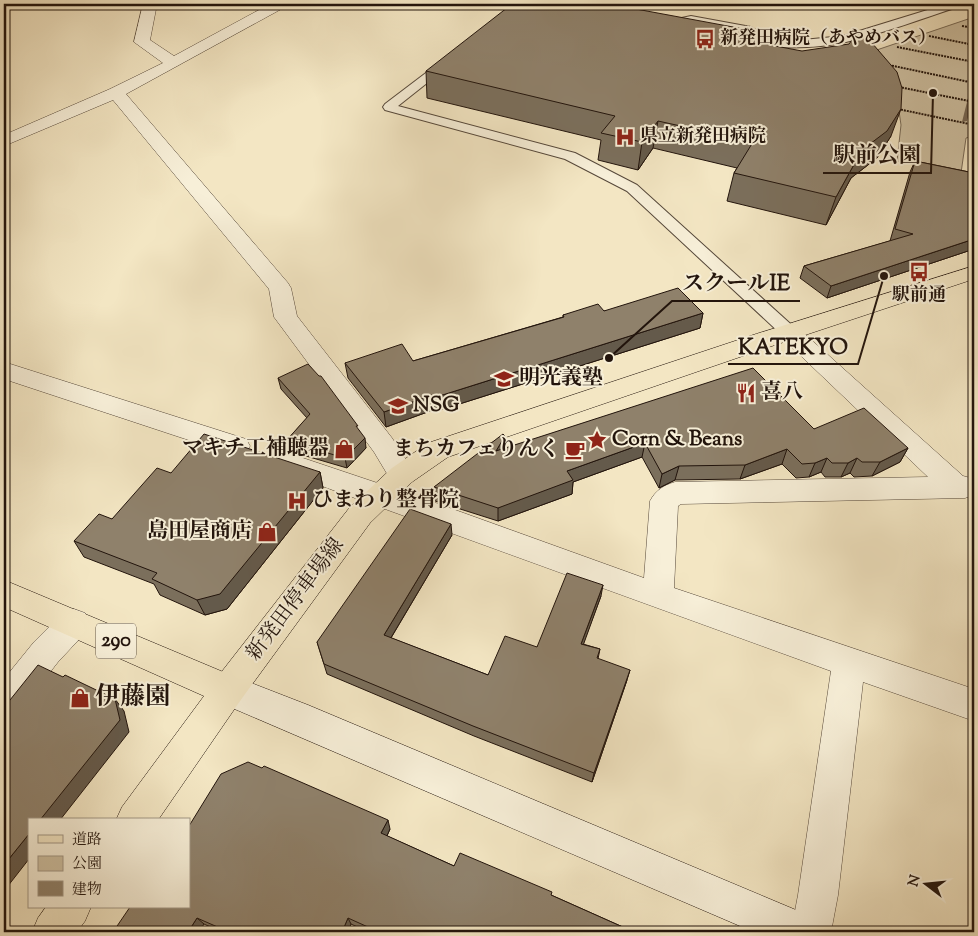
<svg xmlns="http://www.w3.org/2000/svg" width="978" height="936" viewBox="0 0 978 936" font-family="'Sorts Mill Goudy','Noto Serif JP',serif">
<rect width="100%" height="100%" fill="#f3e6c3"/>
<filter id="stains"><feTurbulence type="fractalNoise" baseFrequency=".004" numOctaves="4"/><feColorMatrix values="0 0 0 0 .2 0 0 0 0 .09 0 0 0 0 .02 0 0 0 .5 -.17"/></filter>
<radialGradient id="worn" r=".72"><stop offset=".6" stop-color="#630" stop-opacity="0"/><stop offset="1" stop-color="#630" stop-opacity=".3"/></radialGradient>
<path fill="#cfc2a4" stroke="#786b58" d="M974 17V136L966 138 961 173 897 161 901 125 898 104 859 56Z"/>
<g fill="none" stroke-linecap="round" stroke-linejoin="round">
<path fill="#756755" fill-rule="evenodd" d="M974 84V96L967 121 962 122 971 86Z"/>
<defs>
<g id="lane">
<path d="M947 4H962L961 6C923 18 885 33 846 42 812 50 761 49 727 40L726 38 731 35 752 39 803 40 843 36Z"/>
<path d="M691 16 751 27 756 30 751 33 691 22 684 23 674 30 669 27 677 19Z"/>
<path d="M447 59 453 62 451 64 398 106 575 153 637 185 795 328 798 332 795 336 789 338 783 336 627 191 565 159 385 110 383 107 385 104 443 60Z"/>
</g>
<g id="street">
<path d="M143 4H157L150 40 174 56 270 4H287L285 7 126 94 288 283 291 288 297 316 392 438 416 475 412 482 402 486 392 482 374 452 274 317 269 289 113 100 4 146V135L110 89 163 63 134 42Z"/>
<path d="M789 324 797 327 963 476 974 479V495L965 498 681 504 678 506 674 588 974 689V721L863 682 838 895 831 932H791L798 895 831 671 275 469 271 462 275 455 285 452 422 498 644 578 650 501C656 490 663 486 675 482L928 477 781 337 777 332 781 327Z"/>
<path d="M4 362 246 439 250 446 246 453 237 456 4 379Z"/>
<path d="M74 609 85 613 90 623 85 633 58 662 16 716 4 721V679L34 642 63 613Z"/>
</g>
<path id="secondary" d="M228 674 308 705 815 918 821 932H754L216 701 211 690 216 679Z"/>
<path id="primary" d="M974 266V279L772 346 448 457 412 482 370 523 240 701 228 706 216 701 211 690 216 679 350 507 392 468 428 443 756 334Z"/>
<g id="highway">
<path d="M4 580 240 679 245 690 240 701 158 820H116L122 807 204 696 4 607Z"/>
<path d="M46 907H91L85 921 77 932H32L38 918Z"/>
</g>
</defs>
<use href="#lane" stroke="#56483a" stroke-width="2"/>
<use href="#street" stroke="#56483a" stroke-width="1"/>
<use href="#secondary" stroke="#22140c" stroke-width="1"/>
<use href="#primary" stroke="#22140c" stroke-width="1"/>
<use href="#highway" stroke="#22140c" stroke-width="1"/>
<g stroke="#22140c" stroke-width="2" stroke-dasharray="2 1" stroke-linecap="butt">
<path d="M962 26 974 28"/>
<path d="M929 36 974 45"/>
<path d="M897 47 974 62"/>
<path d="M889 65 974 83"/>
<path d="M899 87 974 102"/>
<path d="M898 109 974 125"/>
</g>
<use href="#lane" fill="#f7efd8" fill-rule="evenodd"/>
<use href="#street" fill="#f7efd8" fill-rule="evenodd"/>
<use href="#secondary" fill="#f7efd8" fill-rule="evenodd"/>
<use href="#primary" fill="#f3e6c3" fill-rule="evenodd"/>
<use href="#highway" fill="#f3e6c3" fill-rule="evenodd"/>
</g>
<g fill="#7b6f5c" stroke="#22140c">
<path d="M760 32 757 42 891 136 877 158 851 178 826 225 727 201 734 173 737 168 653 148 638 170 598 160 601 140 427 98 426 71Z"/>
<path d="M915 161 974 173V249L827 298 800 278 804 266 890 241 910 172Z"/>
<path d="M604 311 703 313 700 328 434 412 433 410 386 427 348 378 345 363 413 361 563 317V315Z"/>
<path d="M278 378 359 430 366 448 347 468 289 451 286 441 307 418 281 389Z"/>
<path d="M814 429 908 448 900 462 872 476 854 477 850 473 841 477H825L821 472 809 477 796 478 782 464 740 479 675 480 659 488 642 457 573 482 572 494 498 521 435 501 434 487 505 448Z"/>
<path d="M320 472 323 488 227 609 205 615 160 595 154 584 84 557 74 541 112 519 171 473Z"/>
<path d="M452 535 391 638 488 675 537 647 601 596 583 644 600 649 598 659 627 680 592 782 474 736 327 674 317 642Z"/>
<path d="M390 829 387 836 454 866 551 895 634 932H368L351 924 348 932H221L204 924 113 932Z"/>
</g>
<g fill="#645a4b" stroke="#22140c">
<path d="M760 32 754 58V42Z"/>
<path d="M901 109 891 136 877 158 851 178 826 225 836 197 862 150Z"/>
<path d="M658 121 653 148 638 170 642 142Z"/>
<path d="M974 239V249L827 298 831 286Z"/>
<path d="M703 313 700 328 434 412 433 398Z"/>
<path d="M432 395 433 410 386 427 384 412Z"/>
<path d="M505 436V451H496Z"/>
<path d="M365 438 366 448 347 468 345 458Z"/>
<path d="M645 443 642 457 573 482 572 494 498 521V508L567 471Z"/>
<path d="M908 448 900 462 872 476 880 462Z"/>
<path d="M787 449 782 464 740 479 745 465Z"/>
<path d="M827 458 821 472 809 477 815 463Z"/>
<path d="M857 458 850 473 841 477 848 463Z"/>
<path d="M679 466 675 480 659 488 662 474Z"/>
<path d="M320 472 323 488 227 609 205 615 197 600Z"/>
<path d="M451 524 452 535 386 646 384 635Z"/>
<path d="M603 585 601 596 580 654 581 644Z"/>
<path d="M630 670 627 680 592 782 594 773Z"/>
<path d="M115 699 124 711 129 732 60 820H40Z"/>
<path d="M388 820 390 829 384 842 381 833Z"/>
<path d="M29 834V859L4 891V865Z"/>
<path d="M197 918 204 924 199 932H188Z"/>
<path d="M348 918 351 924 348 932H342Z"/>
<path d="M288 927 292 932H286Z"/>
</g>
<g fill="#8f816b" stroke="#22140c">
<path d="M512 4H609L760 32 754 42 802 51 849 44 857 33 872 43 897 72 902 88 901 109 887 131 862 150 836 197 734 173 753 142 658 121 642 142 601 133 615 116 426 71Z"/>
<path d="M915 161 974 173V239L831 286 804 266 913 234 895 229Z"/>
<path d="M678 288 703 313 433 398 432 395 384 412 345 363 402 344 413 361 564 317 563 315 598 304 604 311Z"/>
<path d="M308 364 319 376H321L358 426H356L365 438 345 458 286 441 310 414 278 378Z"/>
<path d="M753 368 814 429 864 408 908 448 880 462H862L857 458 848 463H832L827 458 815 463 802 464 787 449 745 465 679 466 662 474 645 443 567 471 573 480 498 508 434 487 503 434 505 436 496 451Z"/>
<path d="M204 434 320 472 220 594 197 600 152 579 157 573 74 541 99 514 112 519 157 468 171 473Z"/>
<path d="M410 509 451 524 384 635 488 675 505 636 537 647 567 573 603 585 581 644 600 649 597 658 630 670 594 773 473 726 324 664 317 642Z"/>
<path d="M38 665 63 677 65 675 115 699 120 720 40 820H29V834L4 865V706L6 705Z"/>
<path d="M248 762 262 768 264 766 388 820 381 833 454 866 460 853 552 892 551 895 634 932H379L348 918 342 932H300L288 927 286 932H229L197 918 188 932H113L130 907H189V826L221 774Z"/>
</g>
<defs>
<symbol id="bus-bare" viewBox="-9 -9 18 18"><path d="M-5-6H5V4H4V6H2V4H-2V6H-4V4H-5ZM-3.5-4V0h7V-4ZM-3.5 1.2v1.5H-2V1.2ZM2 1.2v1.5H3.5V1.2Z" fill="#8f2418" stroke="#f7efd8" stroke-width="2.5" paint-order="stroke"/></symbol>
<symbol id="hospital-bare" viewBox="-9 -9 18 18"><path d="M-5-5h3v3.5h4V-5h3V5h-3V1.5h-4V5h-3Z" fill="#8f2418" stroke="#f7efd8" stroke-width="2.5" paint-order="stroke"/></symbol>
<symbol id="school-bare" viewBox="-9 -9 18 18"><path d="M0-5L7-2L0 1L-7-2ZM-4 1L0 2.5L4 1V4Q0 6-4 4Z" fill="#8f2418" stroke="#f7efd8" stroke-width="2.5" paint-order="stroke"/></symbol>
<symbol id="restaurant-bare" viewBox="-9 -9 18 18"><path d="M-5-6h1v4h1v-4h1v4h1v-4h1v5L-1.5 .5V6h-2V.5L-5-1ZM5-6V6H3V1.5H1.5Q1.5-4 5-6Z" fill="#8f2418" stroke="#f7efd8" stroke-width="2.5" paint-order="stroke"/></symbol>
<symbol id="sight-bare" viewBox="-9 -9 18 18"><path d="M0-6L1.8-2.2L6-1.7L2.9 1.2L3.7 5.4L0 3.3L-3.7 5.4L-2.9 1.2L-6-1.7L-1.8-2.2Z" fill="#8f2418" stroke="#f7efd8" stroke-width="2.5" paint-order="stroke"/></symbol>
<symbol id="shop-bare" viewBox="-9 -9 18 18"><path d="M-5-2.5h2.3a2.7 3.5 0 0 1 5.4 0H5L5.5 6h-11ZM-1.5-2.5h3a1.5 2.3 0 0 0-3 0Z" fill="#8f2418" stroke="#f7efd8" stroke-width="2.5" paint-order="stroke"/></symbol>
<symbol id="cafe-bare" viewBox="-9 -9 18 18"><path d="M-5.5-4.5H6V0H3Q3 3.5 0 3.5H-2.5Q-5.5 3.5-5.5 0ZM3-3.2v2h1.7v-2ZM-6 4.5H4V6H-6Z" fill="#8f2418" stroke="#f7efd8" stroke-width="2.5" paint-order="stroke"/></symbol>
</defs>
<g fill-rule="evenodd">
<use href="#bus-bare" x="691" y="25" width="28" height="28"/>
<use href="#hospital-bare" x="611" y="123" width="28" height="28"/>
<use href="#bus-bare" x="905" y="258" width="28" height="28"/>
<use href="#school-bare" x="490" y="365" width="28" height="28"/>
<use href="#restaurant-bare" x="732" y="379" width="28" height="28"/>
<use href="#school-bare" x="384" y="392" width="28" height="28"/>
<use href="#sight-bare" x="583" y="426" width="28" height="28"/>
<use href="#shop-bare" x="330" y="435" width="28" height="28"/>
<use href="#cafe-bare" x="561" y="436" width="28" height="28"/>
<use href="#hospital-bare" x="283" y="487" width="28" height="28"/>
<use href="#shop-bare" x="253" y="518" width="28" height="28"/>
<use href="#shop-bare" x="66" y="684" width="28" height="28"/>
</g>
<g text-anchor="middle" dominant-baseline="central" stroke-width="4" stroke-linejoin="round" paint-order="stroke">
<g font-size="18" font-weight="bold" fill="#22140c" stroke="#f7efd8" text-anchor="start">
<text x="720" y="39">新発田病院（あやめバス）</text>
<text x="640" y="137">県立新発田病院</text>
<text x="919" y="296" text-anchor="middle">駅前通</text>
</g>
<rect fill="#f7efd8" stroke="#625649" stroke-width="1" x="96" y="623.5" width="40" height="35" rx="4"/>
<g font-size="20" font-weight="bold" fill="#22140c">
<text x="116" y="641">290</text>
</g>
<g font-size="21" font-weight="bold" fill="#22140c" stroke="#f7efd8" text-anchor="start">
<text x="519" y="379">明光義塾</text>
<text x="761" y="393">喜八</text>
<text x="413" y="406">NSG</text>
<text x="612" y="440">Corn &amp; Beans</text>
<text x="329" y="449" text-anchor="end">マキチ工補聴器</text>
<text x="560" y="450" text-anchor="end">まちカフェりんく</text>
<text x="312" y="501">ひまわり整骨院</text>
<text x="252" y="532" text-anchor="end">島田屋商店</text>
</g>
<g font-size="21" fill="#22140c" stroke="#f7efd8">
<text transform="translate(296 600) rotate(-53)">新発田停車場線</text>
</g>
<g font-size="25" font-weight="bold" fill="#22140c" stroke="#f7efd8" text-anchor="start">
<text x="95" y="698">伊藤園</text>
</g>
</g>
<path fill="none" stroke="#22140c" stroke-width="2" d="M933 93L931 173H823M609 358L672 301H800M884 276L858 364H728"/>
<g fill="#22140c" stroke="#f7efd8" stroke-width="2">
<circle cx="933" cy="93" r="5"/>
<circle cx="609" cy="358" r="5"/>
<circle cx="884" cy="276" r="5"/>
</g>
<g font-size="22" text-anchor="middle" font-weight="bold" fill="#22140c" stroke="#f7efd8" stroke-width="4" stroke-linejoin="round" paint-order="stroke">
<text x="877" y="162">駅前公園</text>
<text x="736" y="290">スクールIE</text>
<text x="793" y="354">KATEKYO</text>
</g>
<rect width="978" height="936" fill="none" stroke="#f3e6c3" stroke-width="20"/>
<rect x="5" y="5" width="968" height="926" fill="none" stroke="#22140c" stroke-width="2.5"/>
<rect x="10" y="10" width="958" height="916" fill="none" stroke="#22140c"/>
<rect x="28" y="818" width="162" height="90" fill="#f7efd8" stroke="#a29786"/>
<rect x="38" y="835" width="25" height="8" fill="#f3e6c3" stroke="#a29786"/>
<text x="72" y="844" font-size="15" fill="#22140c">道路</text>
<rect x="38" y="856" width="25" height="15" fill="#cfc2a4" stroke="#a29786"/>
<text x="72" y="868" font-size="15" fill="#22140c">公園</text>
<rect x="38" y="881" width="25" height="15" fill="#8f816b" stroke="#a29786"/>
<text x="72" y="894" font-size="15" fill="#22140c">建物</text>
<g transform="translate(926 884) rotate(286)" stroke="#f7efd8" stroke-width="4" paint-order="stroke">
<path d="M0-4L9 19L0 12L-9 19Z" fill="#22140c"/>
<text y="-8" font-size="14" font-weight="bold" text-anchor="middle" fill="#22140c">N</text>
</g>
<rect width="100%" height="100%" filter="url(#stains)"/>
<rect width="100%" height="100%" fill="url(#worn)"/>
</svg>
